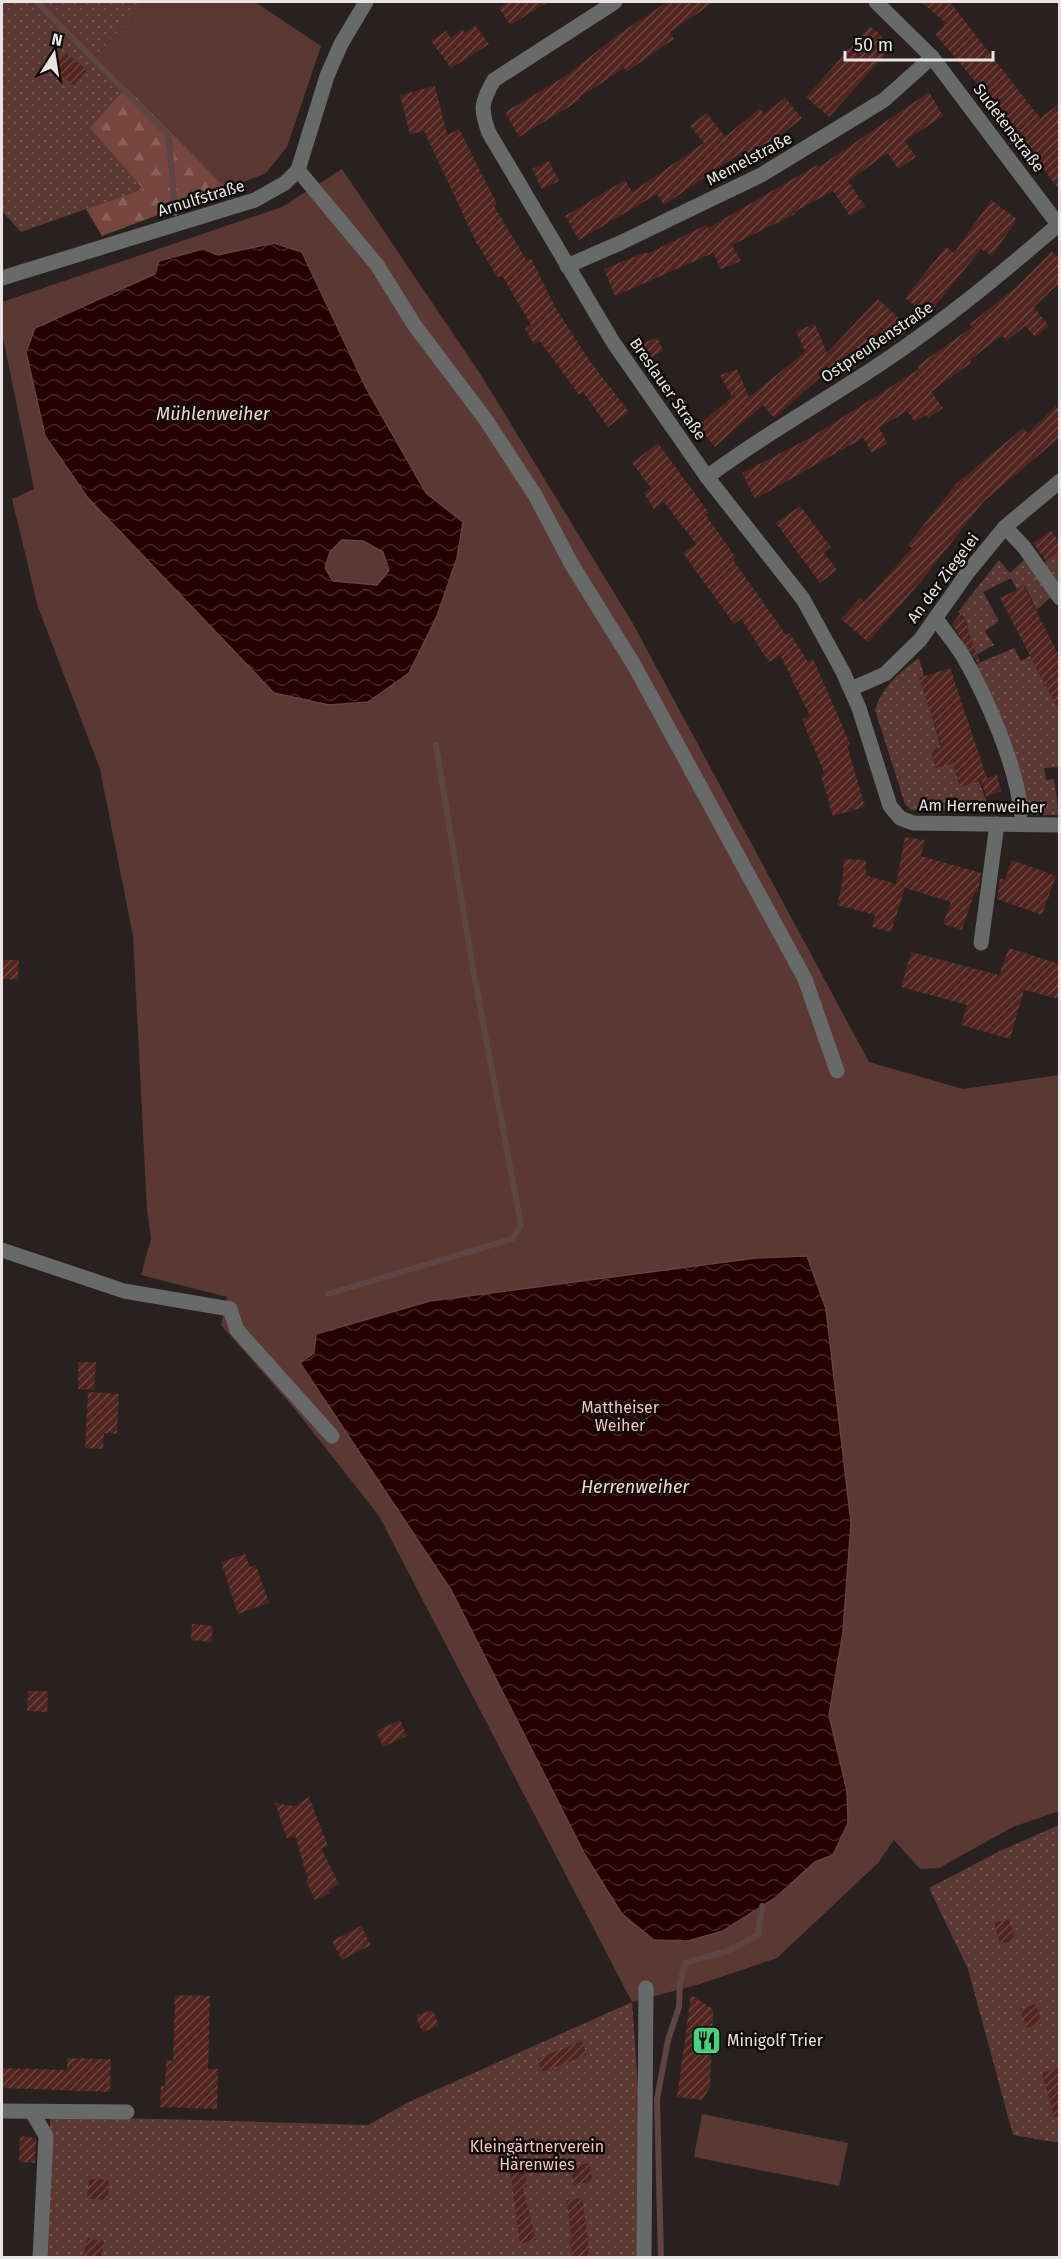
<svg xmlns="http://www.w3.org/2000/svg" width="1061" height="2259" viewBox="0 0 1061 2259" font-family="'Fira Sans',sans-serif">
<defs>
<pattern id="forest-firs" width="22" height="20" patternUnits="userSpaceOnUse" patternTransform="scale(1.5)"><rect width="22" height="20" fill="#75453e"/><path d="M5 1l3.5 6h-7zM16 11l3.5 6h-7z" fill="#89605a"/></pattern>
<pattern id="garden-dots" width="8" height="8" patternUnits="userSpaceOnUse" patternTransform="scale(1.5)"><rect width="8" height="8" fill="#5b3833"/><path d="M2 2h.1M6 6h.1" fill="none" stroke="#735550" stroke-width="1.8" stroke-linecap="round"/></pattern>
<pattern id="water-waves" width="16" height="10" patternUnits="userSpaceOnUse" patternTransform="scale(1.5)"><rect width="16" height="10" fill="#240000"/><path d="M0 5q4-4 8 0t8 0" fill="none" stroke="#442525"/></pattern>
<pattern id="building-hatch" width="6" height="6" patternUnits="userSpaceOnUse" patternTransform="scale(1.5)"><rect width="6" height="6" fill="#51241f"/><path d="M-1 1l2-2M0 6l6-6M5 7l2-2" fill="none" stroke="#6a443f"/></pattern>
</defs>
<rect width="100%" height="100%" fill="#282120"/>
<g fill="#5b3833">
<path d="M146 2H255L321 46 287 147 266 173 227 189 95 56Z"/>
<path d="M342 169 481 375 632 622 869 1062 963 1089 1059 1075V1811L1013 1827 939 1868 920 1869 894 1840 878 1863 777 1958 700 1984 632 2002 379 1516 294 1408 221 1325 227 1297 141 1275 151 1239 147 1210 133 936 100 769 38 607 12 499 34 489 2 333V302L282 207Z"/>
<path d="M702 2114 848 2143 839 2186 694 2157Z"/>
</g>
<path fill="url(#forest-firs)" d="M126 87 227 189 102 236 86 209 143 189 89 128Z"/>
<g fill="url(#garden-dots)">
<path d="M2 2H146L95 56 126 87 90 128 143 189 21 232 2 211Z"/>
<path d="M1059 551V586L1043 563Z"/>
<path d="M1025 559 1053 595 1037 610 1025 586 1017 589 1011 578 983 592 999 621 985 631 994 645 978 654 969 651 960 642 970 635 965 619 958 612 999 560 1010 573Z"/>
<path d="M1014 648 1021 661 1030 656 1059 710V767L1044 768 1046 780 1054 779 1059 815H1026L974 665Z"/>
<path d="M919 658 924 676 920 678 941 747 931 750 936 768 953 763 960 787 979 781 990 811 911 810 905 804 875 710C882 687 900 672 919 658Z"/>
<path d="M1059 1825V2143L1013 2135 968 1969 929 1888 1000 1851Z"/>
<path d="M632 2002 640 2115 639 2257 45 2258 50 2116 368 2125 409 2102Z"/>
</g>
<g fill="url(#water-waves)" stroke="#5f4444" stroke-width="1.5" fill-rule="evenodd">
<path d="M274 243 302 252 366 388 426 493 463 522 457 558 437 616 409 673 368 702 329 705 274 693 88 498 45 436 26 352 35 328 155 274 159 261 203 249 218 255ZM342 540 363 541 383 552 389 570 377 585 333 581 325 568 330 552Z"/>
<path d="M807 1256 826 1309 851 1523 843 1632 829 1715 847 1791 848 1823 833 1855 815 1862 775 1898 723 1931 688 1941 654 1940 622 1914 585 1855 451 1590 300 1363 314 1353 316 1334 430 1301 756 1258Z"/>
</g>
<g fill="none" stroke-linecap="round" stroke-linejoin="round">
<g stroke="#5f4444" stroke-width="6">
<path d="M37 2 169 136 175 213"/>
<path d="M328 1294 512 1239 521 1225 473 969 436 745"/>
<path d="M661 2258 657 2099 668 2040 679 2007 680 1984 685 1963 727 1951 758 1935 762 1906"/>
</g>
</g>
<g fill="url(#building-hatch)">
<path d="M509 2H548L510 25 499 8Z"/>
<path d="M667 2H714L670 32 674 39 626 72 624 68 579 98 580 100 519 137 505 112 564 77 619 34Z"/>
<path d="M921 2H950L1040 118 1059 104V190L1008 120 1005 123 985 93 935 34 946 23Z"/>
<path d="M475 25 489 44 451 68 431 41 446 31 451 38 462 29 465 33Z"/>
<path d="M870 26 886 40 879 48 886 54 829 117 806 97Z"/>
<path d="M66 53 87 70 74 86 53 68Z"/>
<path d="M435 86 447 135 459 129 497 204 494 206 527 261 531 258 555 307 589 360 629 412 608 427 583 392 579 395 540 341 534 344 525 329 531 325 502 276 498 278 476 242 424 131 410 134 400 95Z"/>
<path d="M929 92 943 116 905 141 916 157 898 169 888 153 848 181 865 206 850 216 833 191 794 212 795 214 732 245 741 261 721 269 713 253 615 296 604 269 646 252 647 254 706 225 708 228 817 165 819 167Z"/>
<path d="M785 98 802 118 747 163 739 154 664 205 657 194 579 240 565 216 625 180 632 192 704 143 690 126 707 113 725 137 760 108 764 114Z"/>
<path d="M549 161 559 181 542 189 532 169Z"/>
<path d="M991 200 1017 219 992 256 981 249 927 316 905 298 946 247 954 253Z"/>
<path d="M1052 251 1059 259V283L1034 307 1049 326 1035 337 1025 326 1007 341 1002 335 970 360 971 363 931 392 943 408 928 418 926 415 915 422 907 411 879 428 888 443 872 453 863 438 755 499 742 473 808 439 919 369 917 366 972 327 970 324 1015 288Z"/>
<path d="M878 299 900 319 853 370 841 359 774 418 763 405 715 447 698 426 732 397 720 375 737 369 749 397 805 352 796 331 815 324 827 353Z"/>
<path d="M657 337 663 351 643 361 636 347Z"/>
<path d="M1059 403V438L983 502 923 579 868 642 841 619 860 598 864 602 912 548 908 545 956 484 1023 428 1028 433Z"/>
<path d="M658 443 709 513 706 515 736 558 733 560 786 635 790 633 808 662 813 659 846 734 850 744 847 745 865 807 833 816 821 776 825 775 802 719 810 716 780 655 769 662 741 619 734 624 683 553 696 544 664 502 654 509 644 493 651 488 632 463Z"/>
<path d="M800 506 831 547 824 552 837 570 820 583 776 523Z"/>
<path d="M1051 530 1059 541V551L1046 561 1033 543Z"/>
<path d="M1024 586 1059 656V711L1000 598Z"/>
<path d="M962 612 980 663 978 664 952 624Z"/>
<path d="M950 668 987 778 997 775 1001 791 986 797 981 781 960 787 953 763 936 768 931 750 942 747 919 678Z"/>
<path d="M905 837 925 840 921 856 981 873 978 892 975 891 962 930 943 924 951 902 905 888 891 932 872 927 875 915 837 905 842 885 844 859 866 860V875L896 884Z"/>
<path d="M1012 860 1056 876 1042 915 997 899 1000 878 1005 880Z"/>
<path d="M1009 948 1059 964V999L1024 990 1010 1039 961 1025 967 1005 901 987 911 952 999 975Z"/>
<path d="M2 960H19L18 980 2 979Z"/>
<path d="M78 1362H96L94 1390 78 1389Z"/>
<path d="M88 1392 119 1394 117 1434 104 1433 103 1449 85 1448Z"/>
<path d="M245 1554 250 1567 256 1565 269 1603 238 1614 221 1562Z"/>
<path d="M192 1624 213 1626 211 1642 191 1640Z"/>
<path d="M28 1691H48L47 1712 27 1711Z"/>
<path d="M400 1720 407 1736 383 1747 376 1731Z"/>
<path d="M309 1797 328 1846 321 1848 339 1884 328 1890 330 1893 315 1900 306 1881 308 1880 295 1836 287 1839 275 1803 294 1806Z"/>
<path d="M1009 1919 1015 1940 1000 1944 994 1923Z"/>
<path d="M361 1926 371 1945 342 1960 332 1941Z"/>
<path d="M175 1995 210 1996 208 2069H218L217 2109 160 2107 161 2086H165L166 2060 173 2061Z"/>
<path d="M691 1995 713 2009 710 2087 702 2100 677 2097Z"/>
<path d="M1036 2004 1041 2023 1026 2028 1020 2009Z"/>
<path d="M433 2010 439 2026 422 2032 416 2015Z"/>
<path d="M582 2041 587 2055 542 2072 537 2059Z"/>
<path d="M67 2058 111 2059 110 2092 2 2088V2068L67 2070Z"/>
<path d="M1059 2068V2116L1054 2117 1042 2072Z"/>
<path d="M20 2136 36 2138 35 2163 19 2162Z"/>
<path d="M589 2163 593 2181 574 2185 570 2167Z"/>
<path d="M526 2168 527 2187H523L536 2240 520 2244 510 2169Z"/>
<path d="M89 2179 109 2180 108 2200 87 2199Z"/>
<path d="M582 2198 587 2230 589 2258 572 2256 570 2240 572 2239 566 2200Z"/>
<path d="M87 2238 104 2241 101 2258 84 2255Z"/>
</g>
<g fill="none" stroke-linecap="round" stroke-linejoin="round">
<g stroke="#676a68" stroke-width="15">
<path d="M615 2 494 80C481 102 480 109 489 133L613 342 707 477 803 599 843 672 859 708 890 806 900 818 913 823 1060 825"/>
<path d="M876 2 932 57 1060 227"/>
<path d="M298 170 377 265 415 326 486 420 535 495 572 565 634 665 805 979 837 1071"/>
<path d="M567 266 620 243 761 175 884 100 932 57"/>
<path d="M2 278 255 200 285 183 298 170 327 76 341 44 366 2"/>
<path d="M707 477C764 434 827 400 886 360 947 319 1002 273 1058 225"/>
<path d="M1005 527 1024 547 1060 598"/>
<path d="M936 618C944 631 955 643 963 656 987 698 1016 764 1021 812"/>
<path d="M851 689 885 674 920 640 968 572 1005 527 1060 481"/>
<path d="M981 943 997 824"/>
<path d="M2 1250 124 1291 230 1309 237 1330 332 1436"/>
<path d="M2 2111 127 2112"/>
<path d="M32 2112 46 2136 40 2258"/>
<path d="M644 2258 646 1988"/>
</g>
</g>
<defs>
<symbol id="restaurant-square" viewBox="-11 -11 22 22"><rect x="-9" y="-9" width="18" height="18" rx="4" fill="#3ed77d" stroke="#0e0b0b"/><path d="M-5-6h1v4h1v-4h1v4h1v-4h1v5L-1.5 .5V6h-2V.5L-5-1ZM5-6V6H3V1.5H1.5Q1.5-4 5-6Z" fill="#111"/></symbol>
</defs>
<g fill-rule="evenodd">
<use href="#restaurant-square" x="690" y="2024" width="33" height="33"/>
</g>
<g text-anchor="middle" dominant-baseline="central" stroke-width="5" stroke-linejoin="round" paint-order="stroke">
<g font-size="16" fill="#e9e4e3" stroke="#0e0b0b">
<text transform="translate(1009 128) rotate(53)">Sudetenstraße</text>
<text transform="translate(749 159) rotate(-28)">Memelstraße</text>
<text transform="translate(201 198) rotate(-17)">Arnulfstraße</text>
<text transform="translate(877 342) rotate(-34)">Ostpreußenstraße</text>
<text transform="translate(668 389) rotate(55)">Breslauer Straße</text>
<text transform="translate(943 578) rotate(-53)">An der Ziegelei</text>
<text transform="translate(982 806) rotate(1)">Am Herrenweiher</text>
</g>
<g font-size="16" fill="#f5c3bb" stroke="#0e0b0b">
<text x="620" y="1407">Mattheiser<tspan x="620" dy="18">Weiher</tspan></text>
<text x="537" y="2146">Kleingärtnerverein<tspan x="537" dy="18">Härenwies</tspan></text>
</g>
<g font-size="16" fill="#e9e4e3" stroke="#0e0b0b" text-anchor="start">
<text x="727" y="2040">Minigolf Trier</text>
</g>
<g font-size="18" font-style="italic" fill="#f6d3ce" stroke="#0e0b0b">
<text x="213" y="414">Mühlenweiher</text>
<text x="635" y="1487">Herrenweiher</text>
</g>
</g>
<rect width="1061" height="2259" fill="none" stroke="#e9e4e3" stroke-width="6"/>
<g transform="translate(54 54) rotate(12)" stroke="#0e0b0b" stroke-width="4.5" paint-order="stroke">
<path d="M0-4.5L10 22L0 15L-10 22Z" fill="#e9e4e3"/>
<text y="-9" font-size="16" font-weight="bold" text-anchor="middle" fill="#e9e4e3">N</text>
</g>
<path d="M845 51v9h148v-9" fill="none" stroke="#e9e4e3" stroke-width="3"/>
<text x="854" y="51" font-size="18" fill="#e9e4e3" stroke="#0e0b0b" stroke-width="4.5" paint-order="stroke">50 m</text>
</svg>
